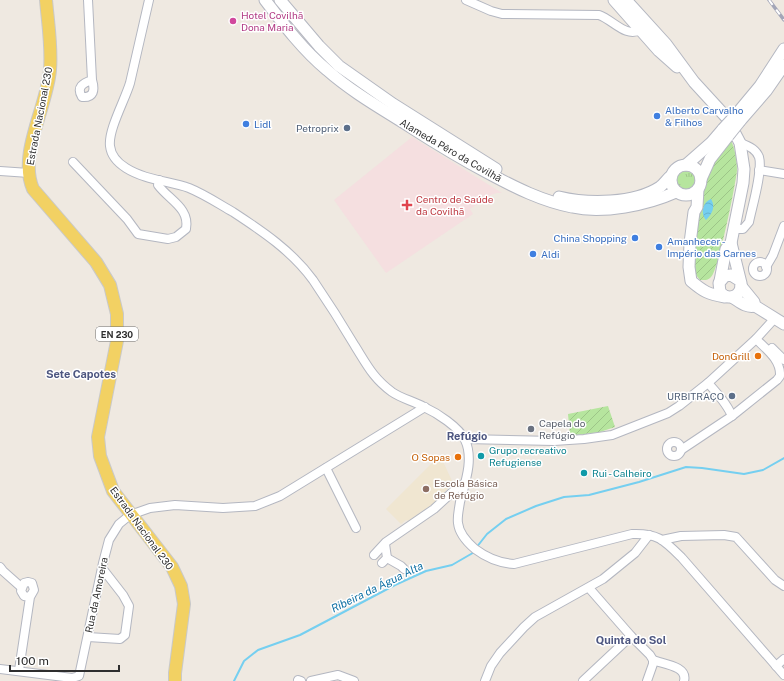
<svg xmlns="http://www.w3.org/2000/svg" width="784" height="681" viewBox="0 0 784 681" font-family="'Public Sans',sans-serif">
<defs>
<pattern id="grass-tufts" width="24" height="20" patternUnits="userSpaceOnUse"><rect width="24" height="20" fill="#b6e59e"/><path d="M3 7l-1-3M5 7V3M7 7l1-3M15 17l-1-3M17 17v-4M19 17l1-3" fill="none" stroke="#9dc588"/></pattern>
<pattern id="garden-furrows" width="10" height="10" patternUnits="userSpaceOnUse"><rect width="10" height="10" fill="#b6e59e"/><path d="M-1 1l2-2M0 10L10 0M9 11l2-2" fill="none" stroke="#9dc588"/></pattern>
<pattern id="water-waves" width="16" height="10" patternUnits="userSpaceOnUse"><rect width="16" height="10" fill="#75cff0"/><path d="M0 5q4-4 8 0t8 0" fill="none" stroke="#66b2ce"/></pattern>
</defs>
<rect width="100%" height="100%" fill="#efe9e1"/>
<path fill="#f0e6d1" d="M440 455 453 483 429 509 409 521 406 520 401 524 386 509Z"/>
<path fill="#f5dfe0" d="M412 137 502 193H497L491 195 470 209 473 214 386 273 334 200Z"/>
<circle fill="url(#grass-tufts)" cx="686" cy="180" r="9"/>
<g fill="url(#garden-furrows)">
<path d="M731 140C735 149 737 159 737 170 736 183 718 272 711 277 708 281 704 280 700 280L696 275 694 265 697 229 707 174 710 166Z"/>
<path d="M608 406 615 427 600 432 570 436 568 414Z"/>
</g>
<path fill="url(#water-waves)" d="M711 199C716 207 712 214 706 220 700 213 703 202 711 199Z"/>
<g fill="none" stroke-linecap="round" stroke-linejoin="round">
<g stroke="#75cff0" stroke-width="2">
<path d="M476 548 487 534 506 519 536 506 564 497 589 495 639 482 686 467 702 468 744 474 763 470 784 458"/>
<path d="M234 681 244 661 258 650 300 635 395 585 426 571 452 565 471 554 474 552"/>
</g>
<defs>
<g id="minor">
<path d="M88 0 92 80C95 90 94 98 82 97 76 87 83 83 92 80"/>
<path d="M149 0 130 83C125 100 108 130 110 146 111 155 118 163 126 168 145 180 169 181 189 188 204 194 219 204 233 212 262 231 292 251 313 280 328 302 342 324 355 346 367 365 373 378 392 392 402 399 414 401 424 407 437 413 459 427 465 440 474 459 465 483 460 502 459 509 457 517 458 523 459 533 468 543 475 549 487 558 499 563 514 564L632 534C658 533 664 540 682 558L784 675"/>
<path d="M466 0 491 11 502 14 599 15C613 20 626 38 640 30"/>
<path d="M73 162 127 219 138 234 168 239 176 237 186 229C190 208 169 200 158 185L159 180"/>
<path d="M759 170 784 174"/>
<path d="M0 171 29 173"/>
<path d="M733 229H743L749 222C752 207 763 171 759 157 756 149 747 145 740 143"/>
<circle cx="760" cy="269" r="7"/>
<path d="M766 267 773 255 784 226"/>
<path d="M772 348 784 360"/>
<path d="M708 383C717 393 727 404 732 416"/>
<path d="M465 439 554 441 584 439 612 435 668 413 679 406 708 383 756 339 775 318"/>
<circle cx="674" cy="449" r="7"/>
<path d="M681 450 732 416 777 380 780 376C781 360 767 350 756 339"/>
<path d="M326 468 356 528"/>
<path d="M662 540 681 536 724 535 736 537 775 580 784 586"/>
<path d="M374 555 386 542 434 509 459 486 464 484"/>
<path d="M387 558 401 566 404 569"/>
<path d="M382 563 387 558 385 544"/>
<path d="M0 567 3 571 21 587"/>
<path d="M589 588 631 636 650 655 653 660V664L647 681"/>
<path d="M88 637 120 639 125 635 129 606 123 595 102 568"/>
<path d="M653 660C663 664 688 666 684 681"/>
<path d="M776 666 784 659"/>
<path d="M0 669 72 678 79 676 103 563 109 540 119 524 130 515 150 508 175 505 223 508 255 506 280 496 425 407"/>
<path d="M19 670 30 597 34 590 32 583 28 582 24 583 21 591 24 596 30 597"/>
<path d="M298 680 301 681"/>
<path d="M311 681 338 675 354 681"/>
<path d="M485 681 491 666 500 653 524 627 535 617 603 579 635 553 649 535"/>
<path d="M583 681 631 636"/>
</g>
<g id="secondary">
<path d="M265 0C284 25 303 50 327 70 353 93 384 110 412 128 437 144 462 159 488 173 516 188 542 201 572 207 603 214 647 205 676 192"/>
<path d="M280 0 319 46 339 66 393 104 496 169"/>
<path d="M614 0 659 51 677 67"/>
<path d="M626 0 666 44 694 82 727 118 740 143 744 169 743 183 731 243 726 249 720 281"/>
<path d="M735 116 760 86 784 49"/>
<path d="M740 121 766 91 784 65"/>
<circle cx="686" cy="180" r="15"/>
<path d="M686 165 711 143 723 129"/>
<path d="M701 179 710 159 728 136"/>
<path d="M698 189 697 207 694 212 690 243 689 267 691 281C704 292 708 294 725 297"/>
<path d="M559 197C588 204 634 204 660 187 664 184 667 179 671 176"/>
<path d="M731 243 741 283C742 296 729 302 720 292L719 283 725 276 731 275 739 280"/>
<path d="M741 286 754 302 755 306 784 324"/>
<path d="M732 297C740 302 746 308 755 306"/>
</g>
<path id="primary" d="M46 0C48 23 52 47 50 70 47 107 18 154 33 189L96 262 110 285 117 314V341L98 437 100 456 113 491 172 567 181 586 184 604 175 673V681"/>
</defs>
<use href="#minor" stroke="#b4b7c1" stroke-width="10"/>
<use href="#secondary" stroke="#b4b7c1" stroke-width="13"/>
<use href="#primary" stroke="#c9c9c9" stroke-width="14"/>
<use href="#minor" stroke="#fff" stroke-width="8"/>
<use href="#secondary" stroke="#fff" stroke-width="11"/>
<use href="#primary" stroke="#f2d163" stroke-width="12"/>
<defs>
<path id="rail" d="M769 0 784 20"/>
</defs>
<use href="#rail" stroke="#a3a6b8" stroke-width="3.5"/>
<use href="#rail" stroke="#fff" stroke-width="2" stroke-dasharray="6" stroke-linecap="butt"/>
<defs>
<g id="secondary-bridge">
<path d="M723 129 735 116"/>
<path d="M728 136 740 121"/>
</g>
</defs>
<use href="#secondary-bridge" stroke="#b4b7c1" stroke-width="13" stroke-linecap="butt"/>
<use href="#secondary-bridge" stroke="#fff" stroke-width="11"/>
</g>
<circle fill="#d1479c" stroke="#fff" stroke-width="1.5" cx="233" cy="21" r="4"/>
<g fill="#3f7fe0" stroke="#fff" stroke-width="1.5">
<circle cx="657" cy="116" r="4"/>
<circle cx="246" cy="124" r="4"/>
<circle cx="635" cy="238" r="4"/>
<circle cx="659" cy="247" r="4"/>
<circle cx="533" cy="254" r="4"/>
</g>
<g fill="#5c6f8a" stroke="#fff" stroke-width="1.5">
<circle cx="347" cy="128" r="4"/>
<circle cx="732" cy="396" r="4"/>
</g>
<path fill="#e0444e" stroke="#fff" stroke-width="1.5" d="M405 199h4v4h4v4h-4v4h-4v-4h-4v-4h4z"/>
<g fill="#e8710a" stroke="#fff" stroke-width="1.5">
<circle cx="758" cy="356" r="4"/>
<circle cx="458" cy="457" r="4"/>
</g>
<circle fill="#6b7280" stroke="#fff" stroke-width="1.5" cx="531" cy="429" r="4"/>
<g fill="#0f9aa8" stroke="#fff" stroke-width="1.5">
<circle cx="481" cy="456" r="4"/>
<circle cx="584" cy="473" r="4"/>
</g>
<circle fill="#8d6e63" stroke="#fff" stroke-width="1.5" cx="426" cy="489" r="4"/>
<g text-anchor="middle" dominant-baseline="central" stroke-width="3" stroke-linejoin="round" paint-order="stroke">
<rect fill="#fff" stroke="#6d6d6d" stroke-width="1" x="96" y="327" width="42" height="14" rx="3"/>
<g font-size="9" font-weight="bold" fill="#2e2e2e">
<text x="117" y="334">EN 230</text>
</g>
<g font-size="10" fill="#b23c85" stroke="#fff" text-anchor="start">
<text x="241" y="15">Hotel Covilhã<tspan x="241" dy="12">Dona Maria</tspan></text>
</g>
<g font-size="10" fill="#366cbe" stroke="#fff" text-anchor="start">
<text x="665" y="110">Alberto Carvalho<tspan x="665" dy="12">&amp; Filhos</tspan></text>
<text x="254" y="124">Lidl</text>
<text x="627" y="238" text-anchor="end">China Shopping</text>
<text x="667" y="241">Amanhecer -<tspan x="667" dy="12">Império das Carnes</tspan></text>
<text x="541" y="254">Aldi</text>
</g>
<g font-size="10" fill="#2e2e2e" stroke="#fff">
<text transform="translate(39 116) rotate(-79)">Estrada Nacional 230</text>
<text transform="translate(451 150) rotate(30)">Alameda Pêro da Covilhã</text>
<text transform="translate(142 528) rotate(54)">Estrada Nacional 230</text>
<text transform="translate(96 595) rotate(-78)">Rua da Amoreira</text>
</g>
<g font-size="10" fill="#4e5e75" stroke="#fff" text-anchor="end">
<text x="339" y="128">Petroprix</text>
<text x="724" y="396">URBITRAÇO</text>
</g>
<g font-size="10" fill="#be3a42" stroke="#fff" text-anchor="start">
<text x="416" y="199">Centro de Saúde<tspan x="416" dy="12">da Covilhã</tspan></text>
</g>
<g font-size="10" fill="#c56008" stroke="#fff" text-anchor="end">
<text x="750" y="356">DonGrill</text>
<text x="450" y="457">O Sopas</text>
</g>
<g font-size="10" fill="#5b616d" stroke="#fff" text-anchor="start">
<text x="539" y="423">Capela do<tspan x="539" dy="12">Refúgio</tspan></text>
</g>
<g font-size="10" fill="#0d838f" stroke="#fff" text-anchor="start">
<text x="489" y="450">Grupo recreativo<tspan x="489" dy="12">Refugiense</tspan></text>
<text x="592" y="473">Rui - Calheiro</text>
</g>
<g font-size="10" fill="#785e54" stroke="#fff" text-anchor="start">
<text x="434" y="483">Escola Básica<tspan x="434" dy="12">de Refúgio</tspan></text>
</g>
<g font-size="11" font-weight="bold" fill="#4d5680" stroke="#fff">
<text x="81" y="374">Sete Capotes</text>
<text x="467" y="436">Refúgio</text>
<text x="631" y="640">Quinta do Sol</text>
</g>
<g font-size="11" font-style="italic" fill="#0d6fa3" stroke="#fff">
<text transform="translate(377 587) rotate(-26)">Ribeira da Água Alta</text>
</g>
</g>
<path d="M10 665v6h109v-6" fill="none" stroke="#2e2e2e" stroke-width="2"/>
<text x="16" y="665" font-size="12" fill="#2e2e2e" stroke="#ffffff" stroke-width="3" paint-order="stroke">100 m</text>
</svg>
